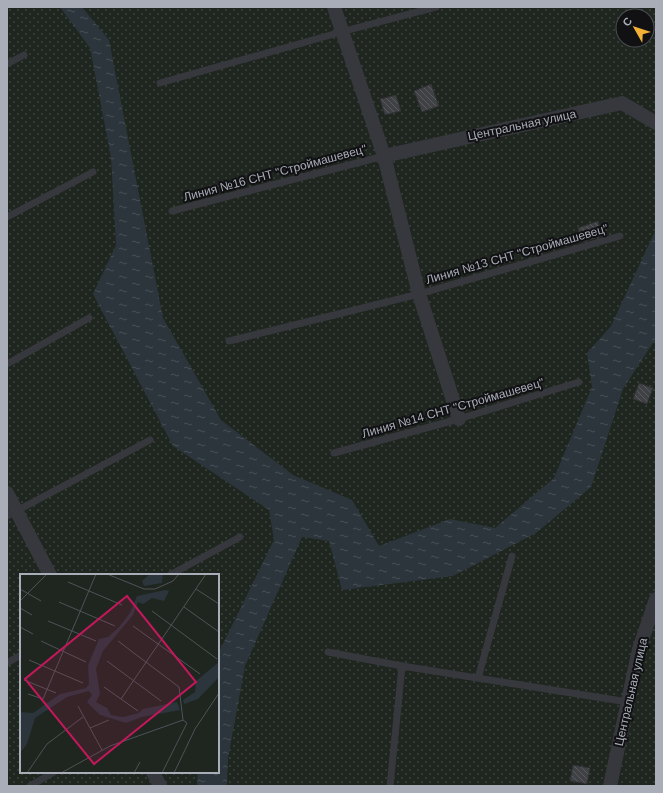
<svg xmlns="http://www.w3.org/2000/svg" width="663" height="793" viewBox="0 0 663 793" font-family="Arial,sans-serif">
<defs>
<pattern id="garden-dots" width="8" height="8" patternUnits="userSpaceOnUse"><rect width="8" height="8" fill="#1e261f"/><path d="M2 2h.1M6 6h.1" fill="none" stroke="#3c433d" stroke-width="1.8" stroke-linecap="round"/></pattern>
<pattern id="water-ripples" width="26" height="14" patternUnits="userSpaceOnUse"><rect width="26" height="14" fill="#2c353c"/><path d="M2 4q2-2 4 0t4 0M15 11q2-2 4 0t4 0" fill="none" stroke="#485056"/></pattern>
<pattern id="building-back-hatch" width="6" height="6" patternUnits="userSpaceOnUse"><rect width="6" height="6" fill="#404145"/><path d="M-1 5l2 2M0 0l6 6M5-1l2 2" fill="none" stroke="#595a5e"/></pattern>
</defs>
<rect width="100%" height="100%" fill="#161618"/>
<path fill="url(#garden-dots)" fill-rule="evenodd" d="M7 7H656V786H7ZM623 16H647V40H623ZM21 575H218V772H21Z"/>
<path fill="url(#water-ripples)" d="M60 7H82L109 40 163 318 221 420 293 475 352 500 379 546 450 519 495 528 554 478 592 387 587 353 611 326 656 229V338L623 389 591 487 536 533 453 576 342 590 329 541 302 537 245 666 228 758 227 786H197L198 772H218V654L274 540 269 510 173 446 93 294 116 245 111 157 90 48Z"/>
<g fill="url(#building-back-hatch)" stroke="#303034">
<path d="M431 84 439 106 422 112 414 91Z"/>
<path d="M396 95 401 111 385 115 380 99Z"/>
<path d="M598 221 602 236 582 242 578 228Z"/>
<path d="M639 383 653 388 647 404 633 399Z"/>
<path d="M573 765 590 768 587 784 570 781Z"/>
</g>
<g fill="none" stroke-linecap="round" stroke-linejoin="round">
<g stroke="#37383d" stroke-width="7">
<path d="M7 64 24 55"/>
<path d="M160 83 341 32 436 7"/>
<path d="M172 211 384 156"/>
<path d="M7 217 93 172"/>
<path d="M229 341 419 294 620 236"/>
<path d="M7 364 89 318"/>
<path d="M334 453 459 419 579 382"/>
<path d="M7 516 150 440"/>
<path d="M170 575 240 537"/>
<path d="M328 652 402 666 628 702"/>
<path d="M7 663 21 655"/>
<path d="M478 678 512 556"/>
<path d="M30 786 54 772"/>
<path d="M390 786 402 666"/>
</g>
<g stroke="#37383d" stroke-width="14">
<path d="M334 7 384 156 419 294 459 419"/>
<path d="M384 156 622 103 656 123"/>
<path d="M7 493 50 575"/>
<path d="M153 772 160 786"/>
<path d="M610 786 639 649 656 599"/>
</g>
</g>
<g text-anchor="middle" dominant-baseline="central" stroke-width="4" stroke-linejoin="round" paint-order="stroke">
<g font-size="12" fill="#a8adb8" stroke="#111113">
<text transform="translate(522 125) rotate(-12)">Центральная улица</text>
<text transform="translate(275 173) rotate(-15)">Линия №16 СНТ "Строймашевец"</text>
<text transform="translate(517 254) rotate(-16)">Линия №13 СНТ "Строймашевец"</text>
<text transform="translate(453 408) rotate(-16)">Линия №14 СНТ "Строймашевец"</text>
<text transform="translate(631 692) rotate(-77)">Центральная улица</text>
</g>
</g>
<g transform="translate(20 574)">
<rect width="199" height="199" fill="#161618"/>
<path d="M0 0H199V199H0Z" fill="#1e261f"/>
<path d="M130 0H143L142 9 124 12 122 7ZM145 16 149 17 144 27 132 24 123 30 118 28 113 41 83 77 76 95 80 120 76 128 87 134 91 141 103 143 119 139 123 135 157 128 160 136 122 143 106 149 80 141 67 128 72 121 69 117 47 123 15 144 7 170 0 179V138L13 139 40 120 66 114 69 110 68 91 79 65 88 63 99 53 110 39 117 22ZM199 88V103L178 125 164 130 163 126 175 118 176 107Z" fill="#2c353c"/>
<path fill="none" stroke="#505258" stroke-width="1" d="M87 0 124 15H135L153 7 159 0M48 8 102 31M0 15 21 27M176 15 199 30M0 27 27 0M39 28 95 52M164 33 199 58M0 34 12 41M132 37 197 85M28 47 76 67M113 52 180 100M0 53 13 60M21 67 66 88M9 86 63 109M87 87 141 127M4 106 36 119M84 113 118 137M8 120 23 125 76 0M101 125 186 0M58 132 82 176M70 154 89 146M7 199 27 170 63 143M41 199 90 172 163 146 159 113 98 67M114 199 120 188M142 199 167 149 163 146M154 199 175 155 199 119"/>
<path fill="#c2185b" fill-opacity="0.15" stroke="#c2185b" stroke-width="2" d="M107 22 176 108 74 190 5 105Z"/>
<rect width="199" height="199" fill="none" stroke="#a8adb8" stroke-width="2"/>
</g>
<rect width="663" height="793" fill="none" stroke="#a8adb8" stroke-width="16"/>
<g transform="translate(635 28) rotate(309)"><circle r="19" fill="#111113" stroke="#4d4f55"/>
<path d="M0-3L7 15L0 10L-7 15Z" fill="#f2b134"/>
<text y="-6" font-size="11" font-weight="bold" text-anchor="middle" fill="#a8adb8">С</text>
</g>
</svg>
